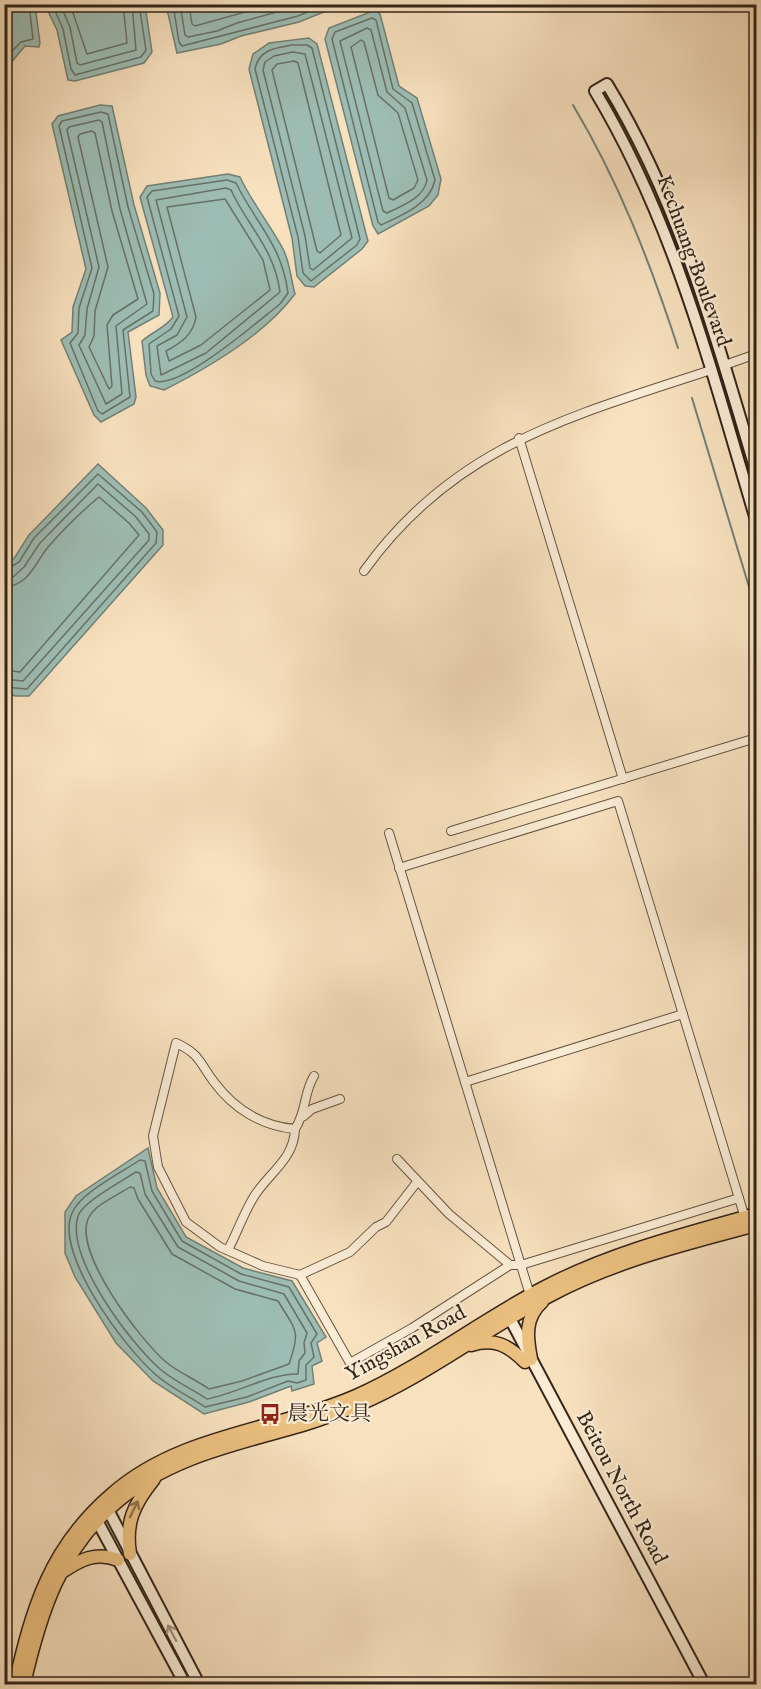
<svg xmlns="http://www.w3.org/2000/svg" width="761" height="1689" viewBox="0 0 761 1689" font-family="'IM FELL English','Noto Serif SC',serif">
<rect width="100%" height="100%" fill="#f8e1bf"/>
<filter id="stains"><feTurbulence type="fractalNoise" baseFrequency=".00333" numOctaves="4"/><feColorMatrix values="0 0 0 0 .2 0 0 0 0 .09 0 0 0 0 .02 0 0 0 .5 -.17"/></filter>
<radialGradient id="worn" r=".72"><stop offset=".6" stop-color="#630" stop-opacity="0"/><stop offset="1" stop-color="#630" stop-opacity=".3"/></radialGradient>
<g fill="#9dbdb4" stroke="#738076" stroke-width="1.5">
<path d="M5 4 35 5 40 43 39 47 25 46 9 65 5 66Z"/>
<path d="M45 5H145L152 52 144 63 75 81 68 80 57 30Z"/>
<path d="M166 5V4L341 5 299 22 241 36 221 44 177 53Z"/>
<path d="M375 10 380 14 399 86 417 98 441 179 438 195 429 206 378 234 373 226 325 39 329 28Z"/>
<path d="M309 38 317 44 368 241 362 249 314 287 305 286 297 276 292 238 249 69 253 54 269 43Z"/>
<path d="M100 105 112 106 134 205 160 293 159 315 128 332 136 397 134 404 101 422 94 415 61 340 72 332 73 307 86 269 52 124 58 116Z"/>
<path d="M228 174 240 177C252 203 270 224 283 249 290 262 291 280 295 294 265 334 208 368 164 390L150 386 146 375 142 341C152 332 165 328 173 317L140 197 147 186Z"/>
<path d="M98 464 146 508 163 530V545L29 696H15L5 692V567L15 557 29 535Z"/>
<path d="M148 1148 157 1188 186 1237 243 1268 292 1281 326 1337 317 1343 322 1361 312 1366 314 1384 292 1391 291 1386 249 1402 204 1414 153 1381 116 1343 75 1277 65 1253V1212L76 1196Z"/>
</g>
<g fill="none" stroke-linecap="round" stroke-linejoin="round">
<g stroke="#687167" stroke-width="1.5">
<path d="M52 4 63 29 71 69 75 75 141 57 146 50 139 4"/>
<path d="M60 4 70 27 77 63 80 65 136 50 132 4"/>
<path d="M70 4 87 54 127 43 123 4"/>
<path d="M173 4 179 42 182 46 298 16 325 4"/>
<path d="M180 4 185 35 188 37 217 31 237 23 306 4"/>
<path d="M189 4 192 24 195 26 274 4"/>
<path d="M372 18 376 20 393 89 412 103 435 180C430 204 403 215 381 225L378 222 332 39 335 32Z"/>
<path d="M367 28 371 30 387 92 405 108 427 180C424 198 402 206 387 213L383 211 340 41Z"/>
<path d="M361 40 364 42 378 95 398 113 418 180 414 188 393 200 389 198 351 47Z"/>
<path d="M292 45H307L312 48 360 239 357 245 311 281 303 273 298 237 255 69C259 50 274 48 292 45Z"/>
<path d="M293 52 305 54 352 238 313 270 310 268 305 236 263 70 265 62 274 56Z"/>
<path d="M4 59 21 42 33 39 29 4"/>
<path d="M294 61 298 63 341 235 320 253 317 251 272 70 277 64Z"/>
<path d="M101 112 108 114 128 207 154 294 153 311 123 330 130 397 102 414 98 411 70 343 78 333 79 308 92 268 59 126 62 121Z"/>
<path d="M99 120 102 122 120 209 147 304 116 326 122 394 106 404 79 345 85 335 87 309 99 267 67 130 69 127Z"/>
<path d="M92 131 95 133 112 211 138 299 113 315 107 325 112 386 109 389 89 347 94 336 95 311 108 267 78 137 80 134Z"/>
<path d="M227 180 236 183C256 224 282 245 288 293L280 304C258 321 181 389 155 381L151 374 149 344 171 329 179 316 147 197 152 191Z"/>
<path d="M226 188 231 190C248 227 274 248 280 292L206 353 161 375 157 346 177 335 187 317 156 200Z"/>
<path d="M225 199 263 260 270 290 201 345 169 361 166 351C181 343 193 335 196 317L167 207Z"/>
<path d="M4 571 19 562 34 538 98 474 142 512 157 532 156 543 27 689 4 687"/>
<path d="M4 578 13 577 24 567 40 543 98 484 136 517 149 534V540L23 681 4 679"/>
<path d="M4 587C29 586 35 563 48 547 63 530 81 512 99 497L129 523 139 535 20 672 4 670"/>
<path d="M140 1160 145 1161 152 1191 182 1241 241 1274 289 1287 317 1334 311 1343 314 1357 306 1365V1380L297 1383 288 1381 247 1397 205 1407C189 1396 169 1387 155 1374 125 1348 54 1254 72 1213 80 1193 122 1172 140 1160Z"/>
<path d="M136 1172 140 1173 145 1194 178 1247 239 1281 284 1294 307 1333 304 1343 305 1353 299 1361 298 1374C270 1373 236 1394 207 1399 192 1389 174 1381 160 1369 131 1344 65 1257 78 1216 83 1202 122 1181 136 1172Z"/>
<path d="M130 1187 134 1188 138 1199 172 1254 235 1289 278 1301C296 1331 301 1330 289 1364L242 1381 209 1389C195 1379 179 1373 166 1362 141 1341 71 1250 89 1217 96 1204 118 1195 130 1187Z"/>
</g>
<g stroke="#738076" stroke-width="2">
<path d="M573 105C619 182 650 262 678 348"/>
<path d="M692 398 756 610"/>
</g>
<defs>
<g id="street">
<path d="M725 365 756 354"/>
<path d="M519 438 623 779"/>
<path d="M364 571C454 445 572 416 711 370"/>
<path d="M451 831 756 738"/>
<path d="M389 833 530 1295"/>
<path d="M399 868 618 801 745 1218"/>
<path d="M314 1076C303 1094 307 1111 295 1129 262 1126 234 1109 214 1082 199 1062 200 1054 176 1043L153 1136 158 1167 186 1222 220 1247 263 1266 300 1275 350 1252 376 1227 386 1222 417 1182"/>
<path d="M465 1082 683 1014"/>
<path d="M304 1116 312 1109 340 1099"/>
<path d="M397 1159 449 1214 510 1265H521L739 1198"/>
<path d="M228 1250C237 1233 244 1212 255 1195 270 1172 294 1159 295 1129"/>
<path d="M300 1275 350 1363 412 1328 510 1265"/>
</g>
<g id="secondary">
<path d="M756 471C716 337 680 204 607 84L595 91C675 224 712 373 756 520"/>
<path d="M506 1311 704 1684"/>
<path d="M105 1504 199 1684"/>
<path d="M94 1515 185 1684"/>
</g>
<g id="primary">
<path d="M471 1345C495 1338 508 1345 525 1362"/>
<path d="M531 1359C527 1338 524 1318 542 1302"/>
<path d="M130 1554C125 1522 134 1504 154 1479"/>
<path d="M62 1572C80 1560 96 1551 118 1560"/>
<path d="M15 1684C32 1608 50 1547 112 1494 180 1434 275 1431 356 1396 423 1366 481 1320 545 1287 612 1252 685 1234 756 1214"/>
<path d="M24 1684C40 1614 60 1549 118 1501 187 1443 278 1440 358 1405 426 1376 484 1330 549 1296 614 1261 685 1244 756 1225"/>
</g>
</defs>
<use href="#street" stroke="#645443" stroke-width="10"/>
<use href="#secondary" stroke="#33251a" stroke-width="14"/>
<use href="#primary" stroke="#33251a" stroke-width="15"/>
<use href="#street" stroke="#faecd5" stroke-width="8"/>
<use href="#secondary" stroke="#faecd5" stroke-width="10"/>
<use href="#primary" stroke="#ecc080" stroke-width="12"/>
</g>
<defs><path id="oneway-shaft" d="M-6 0H5M1.5-3L5.5 0L1.5 3" fill="none" stroke-width="1.6" stroke-linecap="round" stroke-linejoin="round" transform="scale(1.5)"/></defs>
<use stroke="#90724d" href="#oneway-shaft" transform="translate(134 1509) rotate(-64)"/>
<use stroke="#a09281" href="#oneway-shaft" transform="translate(172 1633) rotate(-118)"/>
<defs>
<symbol id="bus-bare" viewBox="-9 -9 18 18"><path d="M-5-6H5V4H4V6H2V4H-2V6H-4V4H-5ZM-3.5-4V0h7V-4ZM-3.5 1.2v1.5H-2V1.2ZM2 1.2v1.5H3.5V1.2Z" fill="#8f2418" stroke="#faecd5" stroke-width="2.5" paint-order="stroke"/></symbol>
</defs>
<g fill-rule="evenodd">
<use href="#bus-bare" x="255" y="1399" width="30" height="30"/>
</g>
<g text-anchor="middle" dominant-baseline="central" stroke-width="4.5" stroke-linejoin="round" paint-order="stroke">
<g font-size="21" fill="#33251a" stroke="#faecd5">
<text transform="translate(693 261) rotate(70)">Kechuang Boulevard</text>
<text transform="translate(406 1344) rotate(-29)">Yingshan Road</text>
<text transform="translate(621 1488) rotate(62)">Beitou North Road</text>
</g>
<g font-size="21" fill="#33251a" stroke="#faecd5" text-anchor="start">
<text x="287" y="1414">晨光文具</text>
</g>
</g>
<rect width="761" height="1689" fill="none" stroke="#f8e1bf" stroke-width="24"/>
<rect x="6" y="6" width="749" height="1677" fill="none" stroke="#33251a" stroke-width="3"/>
<rect x="12" y="12" width="737" height="1665" fill="none" stroke="#33251a" stroke-width="1.5"/>
<rect width="100%" height="100%" filter="url(#stains)"/>
<rect width="100%" height="100%" fill="url(#worn)"/>
</svg>
